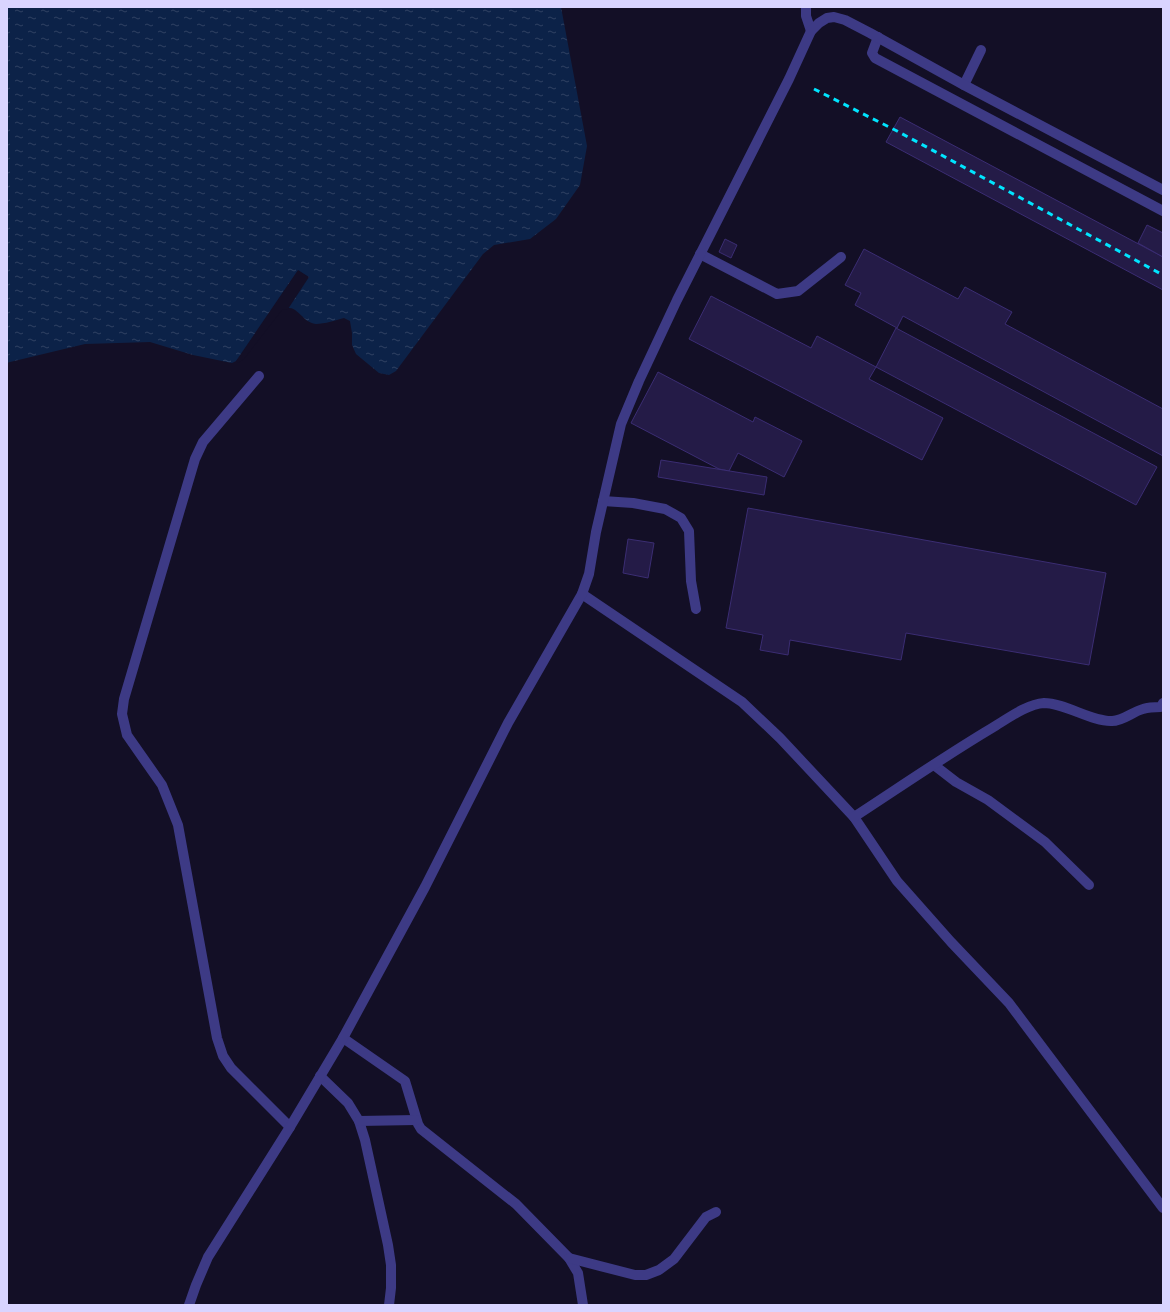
<svg xmlns="http://www.w3.org/2000/svg" width="1170" height="1312" viewBox="0 0 1170 1312" font-family="Manrope,sans-serif">
<defs>
<pattern id="water-ripples" width="26" height="14" patternUnits="userSpaceOnUse"><rect width="26" height="14" fill="#0c2248"/><path d="M2 4q2-2 4 0t4 0M15 11q2-2 4 0t4 0" fill="none" stroke="#2f4163"/></pattern>
</defs>
<rect width="100%" height="100%" fill="#130f26"/>
<path fill="url(#water-ripples)" d="M7 7H561L587 146 580 185 556 219 530 239 494 245 483 254 396 371 389 375 379 373 356 354 352 345V333L350 321 344 318C337 320 324 324 316 324 300 322 299 303 281 309L242 358 232 363 193 355 150 342 85 344 10 362 7 363Z"/>
<path fill="#130f26" d="M298 270 309 277 288 309 282 310 244 359 238 363 236 361Z"/>
<g fill="#241b47" stroke="#3b2d73">
<path d="M900 117 1163 257V290L886 142Z"/>
<path d="M1147 225 1163 233V257L1138 243Z"/>
<path d="M725 239 737 245 731 258 719 252Z"/>
<path d="M864 249 958 299 965 287 1012 312 1005 324 1163 409V456L903 316 897 328 855 305 861 293 845 285Z"/>
<path d="M711 296 811 348 817 336 876 367 869 379 943 418 922 460 689 339Z"/>
<path d="M896 328 1157 467 1136 505 876 367Z"/>
<path d="M658 372 753 422 755 417 802 441 784 477 738 453 729 471 719 469 631 423Z"/>
<path d="M661 460 767 477 764 495 658 477Z"/>
<path d="M748 508 1106 573 1089 665 906 633 901 660 790 640 788 655 760 650 763 635 726 628Z"/>
<path d="M628 539 654 543 648 578 623 573Z"/>
</g>
<g fill="none" stroke-linecap="round" stroke-linejoin="round">
<g stroke="#3d3a85" stroke-width="10">
<path d="M878 37 872 53 875 58 1163 211"/>
<path d="M964 85 981 50"/>
<path d="M700 254 777 294 798 291 841 257"/>
<path d="M603 501 633 503 665 509 681 518 689 531 691 581 696 609"/>
<path d="M934 765 956 782 988 800 1045 842 1089 885"/>
</g>
<g stroke="#3d3a85" stroke-width="10">
<path d="M806 7V16L811 31"/>
<path d="M259 376 203 442 195 459 124 699 122 714 127 735 162 785 178 825 217 1038 223 1056 231 1068 290 1127"/>
<path d="M582 594 742 702 780 738 854 817 897 881 951 942 1009 1003 1163 1208"/>
<path d="M854 817C900 787 945 756 992 728 1007 719 1027 704 1044 703 1065 703 1092 722 1112 721 1123 721 1132 712 1143 709 1149 707 1154 707 1161 707L1163 703"/>
<path d="M343 1038 405 1081 418 1124 421 1129 516 1204 569 1258 578 1273 583 1305"/>
<path d="M320 1076 348 1103 359 1121 365 1140 388 1245 391 1265V1288L389 1305"/>
<path d="M359 1121 416 1120"/>
<path d="M569 1258 635 1275H646L659 1270 674 1259 706 1217 716 1212"/>
<path d="M189 1305 196 1285 208 1257 290 1127 343 1038 425 887 508 723 582 594 589 574 596 532 621 424 639 381 677 300 789 79 811 31 819 23 827 18 834 17 845 20 870 33 964 85 1163 190"/>
</g>
<path stroke="#00e5ff" stroke-width="3" stroke-dasharray="6 5" stroke-linecap="butt" d="M814 89 897 131 1163 275"/>
</g>
<rect width="1170" height="1312" fill="none" stroke="#d9d4ff" stroke-width="16"/>
</svg>
